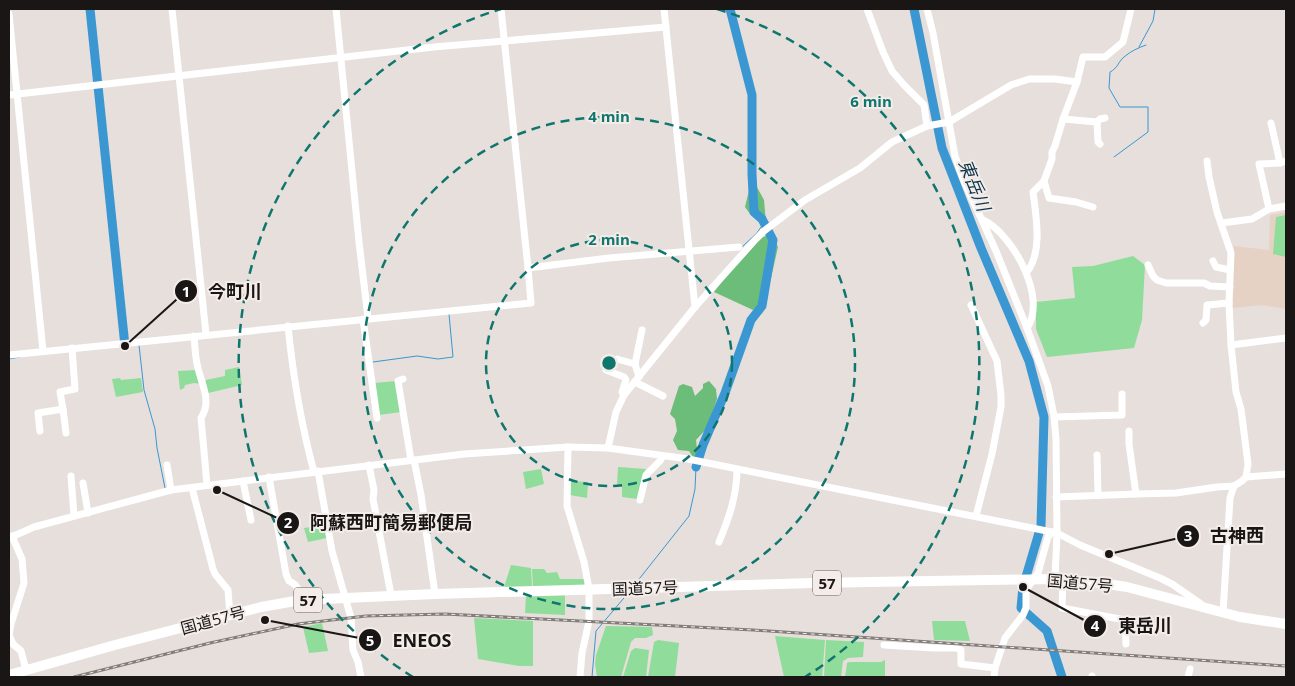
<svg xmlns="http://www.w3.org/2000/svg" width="1295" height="686" viewBox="0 0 1295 686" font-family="'Open Sans','Noto Sans JP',sans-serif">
<rect width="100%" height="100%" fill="#e6dfdb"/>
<path fill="#e6d2c4" d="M1286 212V309L1262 305 1232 308 1234 246 1269 250 1270 215Z"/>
<g fill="#90dc9b">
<path d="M1286 215V257L1273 254 1276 217Z"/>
<path d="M1133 256 1145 265 1142 320 1134 348 1047 357 1036 329V302L1075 298 1072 267 1093 266Z"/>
<path d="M239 367 242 385 208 393 205 383 206 380 225 376V370Z"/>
<path d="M197 370 201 384 194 383 185 385 184 388 180 390 178 371Z"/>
<path d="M120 378 121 380 141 378 143 392 116 397 112 379Z"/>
<path d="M396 381 401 412 379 415 374 383Z"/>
<path d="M618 467 646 469 642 478 638 499 622 497V487L617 485Z"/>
<path d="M541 469 544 484 526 489 523 472Z"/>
<path d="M571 481 588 482 587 498 570 495Z"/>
<path d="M324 525 327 538 308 542 304 528Z"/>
<path d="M511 565 531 568 532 587H504Z"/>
<path d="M532 569H544L547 573 557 572 560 579H585V586L533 587Z"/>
<path d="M565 595V615L525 613 526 596Z"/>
<path d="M474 618 533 621V666H519L478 659Z"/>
<path d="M932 621H965L970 641 934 640Z"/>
<path d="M322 623 328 651 309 653 303 627Z"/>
<path d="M606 626 652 627 653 635 646 638H635L631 642 621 677H597L595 664 596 655Z"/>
<path d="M775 636 825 640 822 677H784Z"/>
<path d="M658 640 679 643 675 677H648L654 642Z"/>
<path d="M826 640 864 642 863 657 848 658 843 661 841 677H824Z"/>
<path d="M635 648 649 650 646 677H623L631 651Z"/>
<path d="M885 660V677H845L847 663 849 662H881Z"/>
</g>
<g fill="#6cbc7a">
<path d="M752 178 764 200 766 223 778 247 766 300 753 310 714 292 753 240 769 235 763 224 750 214 745 207Z"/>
<path d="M709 381 716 389 717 399 707 428 696 440 697 449 695 458 693 457 689 451 678 450 673 440 677 431 675 419 670 414 679 386 683 384 692 387 695 396 703 388V384Z"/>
</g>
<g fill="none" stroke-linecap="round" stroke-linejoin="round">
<g stroke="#3a97d2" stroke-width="1">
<path d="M1139 47 1153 21 1155 9"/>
<path d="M1114 157 1148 132V107H1120L1109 88 1110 72C1118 68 1118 62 1124 57 1131 51 1138 48 1146 45"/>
<path d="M742 247 757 233 761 227"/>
<path d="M139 345 144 390 155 429 157 448 165 488"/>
<path d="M9 359 20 357"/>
<path d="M373 362 417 356 438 359 453 357 449 314"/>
<path d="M636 583 689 516 695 489 696 467"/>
<path d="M592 677 596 631 629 592"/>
</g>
<g stroke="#3a97d2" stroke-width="9">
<path d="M90 9 125 346"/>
<path d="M914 9 942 148 981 248 1029 361 1044 417 1041 526 1023 587 1021 608 1047 631 1062 677"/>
<path d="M696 467 703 445 725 393 751 320 762 306 773 240 762 219 754 212 752 174V95L730 9"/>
</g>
<g stroke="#fff" stroke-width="7">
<path d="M172 9 206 334"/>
<path d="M336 9 359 242 368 318"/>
<path d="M501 9 528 268"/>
<path d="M664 9 695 307"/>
<path d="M867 9 883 52 892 71 904 85 924 105 927 126"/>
<path d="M927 9 933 33 955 156 964 181 996 251 1027 328 1048 386 1054 416 1056 439 1057 533 1055 579"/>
<path d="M9 14 43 351"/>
<path d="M9 95 434 47 666 27"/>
<path d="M1063 119 1097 122 1100 119 1105 118"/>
<path d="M1097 122 1098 142 1100 144"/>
<path d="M1271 123 1280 163"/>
<path d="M1207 161 1209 177 1217 212 1231 253 1229 303 1231 345 1236 392 1241 409 1248 464 1246 477 1242 481 1234 486 1230 498 1223 613"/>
<path d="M1044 181 1049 198 1076 202 1093 207"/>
<path d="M1269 209 1259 164 1280 163 1286 161"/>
<path d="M983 220C1012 233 1048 298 1027 328"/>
<path d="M1222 223 1252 219 1269 209 1286 206"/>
<path d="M1213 261 1216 267 1230 270"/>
<path d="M1148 265 1153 276 1157 280 1166 283H1204L1210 286 1230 287"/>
<path d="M1027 272C1043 251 1036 217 1033 192L1044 181 1052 159V152L1055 146 1063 119 1077 82 1083 57H1105L1123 42 1131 9"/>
<path d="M971 305 997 361 1001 395V407L992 454 976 516"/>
<path d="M363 319 377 418"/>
<path d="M1203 323 1206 320 1207 305 1229 303"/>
<path d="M288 326C293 376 301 424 314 472"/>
<path d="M194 336C195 346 195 358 198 368 202 386 212 401 201 418L207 485"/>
<path d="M1231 345 1286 338"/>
<path d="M9 355 531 303 528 268 609 258 739 247"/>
<path d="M608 359 606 370 624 377 626 380 622 392 624 395"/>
<path d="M617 359 635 364"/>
<path d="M639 377 635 364 642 330"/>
<path d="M403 379 398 381 411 460"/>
<path d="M635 382 663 396"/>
<path d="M63 409 66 433"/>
<path d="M1054 417 1122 415V394"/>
<path d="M40 431 38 413 63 409 60 392 75 389 72 348"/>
<path d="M568 447 567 506 584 562 589 589V621L582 653 580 677"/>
<path d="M608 448 616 412 624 395 695 307 755 240 764 231 805 200 860 168 892 142 927 126 949 122 1011 85 1029 79H1055L1077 82"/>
<path d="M1097 455 1098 495"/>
<path d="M414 460 421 495 435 594"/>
<path d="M167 465 171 490"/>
<path d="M369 465 374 490 373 499 391 595"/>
<path d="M318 471 332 551 351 618 353 650 358 662 361 677"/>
<path d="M71 476 74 516"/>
<path d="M269 477 286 574 289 581C298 585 299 590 301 600"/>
<path d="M1246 477 1286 474"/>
<path d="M243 481 251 520"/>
<path d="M83 483 88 513"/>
<path d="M192 488 213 569 215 574 228 590 230 616"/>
<path d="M1136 494 1176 493 1217 487 1234 486"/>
<path d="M1056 497 1136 494 1129 444V431"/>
<path d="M640 500 646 475 660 461 663 456"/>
<path d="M12 536 22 559 24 583 11 624 9 635 13 644 21 651 26 670"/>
<path d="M9 538 34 527 171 490 464 454 568 447 608 448 688 459 1057 533 1080 545 1160 578 1172 584 1201 604"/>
<path d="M719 542C729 518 737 495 737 469"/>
<path d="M1063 579 1062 608 1125 620 1126 644"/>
<path d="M884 645 933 648H957L961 650V664L995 668"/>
<path d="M994 677 995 668 1005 638 1023 615 1026 608V590L1038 573 1048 537 1052 532"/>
<path d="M1092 677V676"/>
<path d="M1188 677 1190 669"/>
</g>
<path stroke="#fff" stroke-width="10" d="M9 675 115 645 261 607 301 600 435 594 813 583 1055 579 1094 582 1127 587 1240 617 1286 624"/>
<defs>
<path id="rail" d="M74 677 210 643 298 624 366 616 445 614 753 630 1286 666"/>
</defs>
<use href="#rail" stroke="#827d7a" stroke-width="3"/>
<use href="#rail" stroke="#f3ece8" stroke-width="1" stroke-dasharray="4" stroke-linecap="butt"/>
</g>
<g fill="none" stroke="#0f766e" stroke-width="2.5" stroke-dasharray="9 6">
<circle cx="609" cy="363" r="123"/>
<circle cx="609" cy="363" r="246"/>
<path d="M413 677A370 370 0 0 1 501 9M717 9A370 370 0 0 1 805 677"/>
</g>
<g text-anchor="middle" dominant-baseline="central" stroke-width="4" stroke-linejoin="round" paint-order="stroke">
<g fill="#f3ece8" stroke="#5a5654" stroke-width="1">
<rect x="813" y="570.5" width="28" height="25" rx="4"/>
<rect x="294" y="587.5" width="28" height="25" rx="4"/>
</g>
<g font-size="15" font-weight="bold" fill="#191615">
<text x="827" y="583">57</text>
<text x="308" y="600">57</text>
</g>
<g font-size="16" fill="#191615" stroke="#f3ece8">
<text transform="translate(1080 583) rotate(5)">国道57号</text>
<text transform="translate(645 588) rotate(-2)">国道57号</text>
<text transform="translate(213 620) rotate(-15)">国道57号</text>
</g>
<g font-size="18" font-style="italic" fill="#0e364e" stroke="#f3ece8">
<text transform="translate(975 185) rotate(68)">東岳川</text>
</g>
</g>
<circle cx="609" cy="363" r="8" fill="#0f766e" stroke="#f3ece8" stroke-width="2.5"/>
<g font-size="15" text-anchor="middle" font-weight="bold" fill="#0f766e" stroke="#f3ece8" stroke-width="4" stroke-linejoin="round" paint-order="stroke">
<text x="871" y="107">6 min</text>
<text x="609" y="122">4 min</text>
<text x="609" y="245">2 min</text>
</g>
<path fill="none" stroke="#191615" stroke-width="2" d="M125 346L186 291M217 490L288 523M1109 554L1188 536M1023 587L1095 626M265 620L370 640"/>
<g fill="#191615" stroke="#f3ece8" stroke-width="2">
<circle cx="125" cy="346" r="5"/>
<circle cx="217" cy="490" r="5"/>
<circle cx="1109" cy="554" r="5"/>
<circle cx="1023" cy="587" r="5"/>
<circle cx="265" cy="620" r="5"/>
<circle cx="186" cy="291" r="12"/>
<circle cx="288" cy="523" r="12"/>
<circle cx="1188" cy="536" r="12"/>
<circle cx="1095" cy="626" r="12"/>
<circle cx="370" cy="640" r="12"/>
</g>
<g font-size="15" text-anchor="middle" font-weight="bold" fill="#fff">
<text x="186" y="297">1</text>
<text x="288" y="528">2</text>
<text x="1188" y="541">3</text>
<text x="1095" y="631">4</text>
<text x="370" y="646">5</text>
</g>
<g font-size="18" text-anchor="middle" font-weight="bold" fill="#191615" stroke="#f3ece8" stroke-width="4" stroke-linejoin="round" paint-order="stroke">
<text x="235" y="298">今町川</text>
<text x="391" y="529">阿蘇西町簡易郵便局</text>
<text x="1237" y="542">古神西</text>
<text x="1145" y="632">東岳川</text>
<text x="422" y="647">ENEOS</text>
</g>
<rect width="1295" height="686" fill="none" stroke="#191615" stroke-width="20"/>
</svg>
